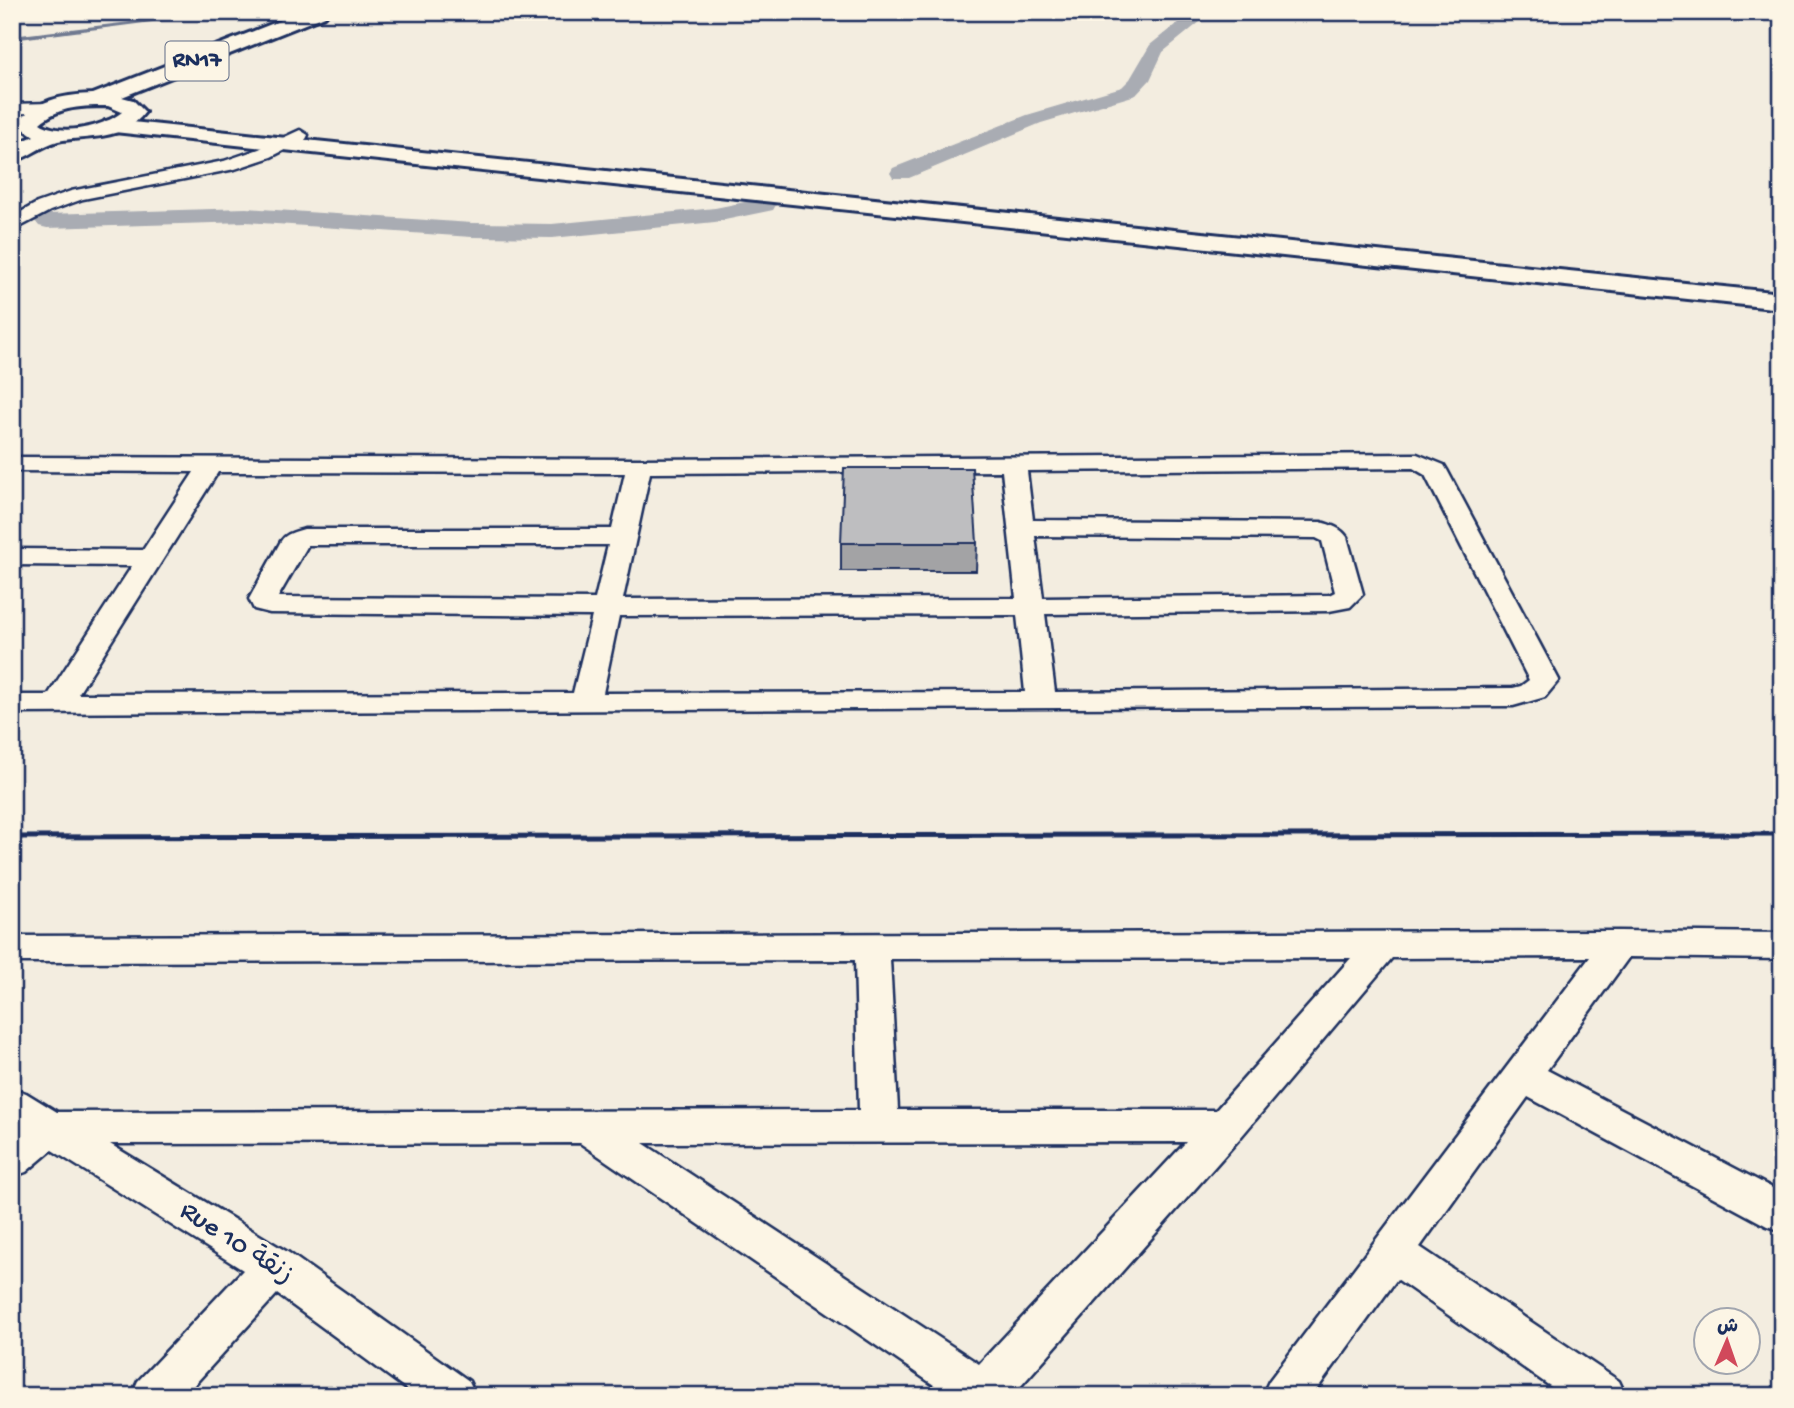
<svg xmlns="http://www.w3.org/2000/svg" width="1794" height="1408" viewBox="0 0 1794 1408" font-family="'Gochi Hand','Playpen Sans Arabic',sans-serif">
<rect width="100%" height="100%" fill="#f3ede0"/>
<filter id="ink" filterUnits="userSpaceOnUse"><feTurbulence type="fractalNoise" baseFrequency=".0143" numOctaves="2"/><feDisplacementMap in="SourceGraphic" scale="14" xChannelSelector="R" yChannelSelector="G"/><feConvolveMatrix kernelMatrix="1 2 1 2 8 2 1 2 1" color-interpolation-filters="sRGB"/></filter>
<g filter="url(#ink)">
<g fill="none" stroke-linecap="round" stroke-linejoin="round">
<path fill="#707a91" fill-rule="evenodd" d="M214 12H230L12 40V36Z"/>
<g fill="#a9acb3" fill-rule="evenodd">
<path d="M1191 12H1212L1163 52 1150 80 1136 95 1041 123 909 178H893L890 173 893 168 1027 115 1122 87 1130 79 1150 45Z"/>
<path d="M765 198 773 200 776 205 773 210 715 222 552 238 472 237 246 222 47 228 39 226 35 221 39 216 47 214 246 208 472 223 552 224 715 208Z"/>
</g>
<defs>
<g id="minor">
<path d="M51 103 57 105 59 108 57 111 12 114V104Z"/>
<path d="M300 130 308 135 306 139 271 157 235 169 83 199 50 211 12 231V217L37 203 71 191 224 161 259 149Z"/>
<path d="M1417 454 1444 465 1447 470 1559 680 1545 697 1513 706 12 713V695H48L132 566 12 565V549L143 550 194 472 12 471V457L639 459ZM1413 468 1425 475 1529 680 1521 686 1513 688 1055 692 1045 614 1329 611 1350 607 1363 594 1347 537C1341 528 1331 525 1321 522L1033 520 1027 471ZM1002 471 1016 598 623 599 650 473ZM218 472 625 473 612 529H304C295 532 286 533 281 541L249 599 254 609 270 613 592 616 573 693 78 694ZM1035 536 1316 538 1322 541 1335 592 1329 595 1043 598ZM308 545H608L595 599 278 597ZM1017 615 1025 692 603 693 619 616Z"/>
<path d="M1619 931 1782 933V959L1629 957 1547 1070 1782 1193V1231L1767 1226 1528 1097 1420 1247 1619 1381 1626 1396H1564L1397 1279 1312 1396H1262L1269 1381 1590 957 1392 958 1240 1138 1012 1396H950L580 1143 110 1144 289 1253 469 1381 476 1396H416L277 1294 184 1396H131L138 1381 243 1270 52 1150 26 1172 12 1177V1136L20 1129 12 1124V1088L26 1093 57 1112 859 1110 855 960 12 962V936ZM1351 958 1216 1110H898L890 959ZM1186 1142 979 1364 643 1143Z"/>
</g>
<path id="secondary" d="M113 120 1782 293V309L105 131 102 126 105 121Z"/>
<path id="trunk" d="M302 12H328L325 16 122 97 133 100 145 112C123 142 88 135 58 141 42 145 28 158 12 162V146L34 136 17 124C34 100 64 95 93 94ZM108 106 122 112C104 127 61 137 40 123 59 106 84 106 108 106Z"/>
</defs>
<use href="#minor" stroke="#1b2f5e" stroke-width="5"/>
<use href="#secondary" stroke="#1b2f5e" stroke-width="6"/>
<use href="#trunk" stroke="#1b2f5e" stroke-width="6"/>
<use href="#minor" fill="#fcf5e5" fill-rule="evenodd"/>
<use href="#secondary" fill="#fcf5e5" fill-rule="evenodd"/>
<use href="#trunk" fill="#fcf5e5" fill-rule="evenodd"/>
<path stroke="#1b2f5e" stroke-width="5" d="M12 837 1782 834"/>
</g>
<path fill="#a3a3a5" stroke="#1b2f5e" stroke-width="2" d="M841 543H977L976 571H841Z"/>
<path fill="#bebec0" stroke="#1b2f5e" stroke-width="2" d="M844 468H972L977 543H841Z"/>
</g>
<g text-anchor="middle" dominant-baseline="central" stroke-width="7" stroke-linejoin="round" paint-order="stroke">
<rect fill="#fcf5e5" stroke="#5e6a86" stroke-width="2" x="165.5" y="41.5" width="63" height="39" rx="5"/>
<g font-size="23" font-weight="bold" fill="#1b2f5e">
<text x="197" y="61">RN17</text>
</g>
<g font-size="28" fill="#1b2f5e" stroke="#fcf5e5">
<text transform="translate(236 1244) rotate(33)">Rue 10 زنقة</text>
</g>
</g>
<rect width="1794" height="1408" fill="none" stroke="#fcf5e5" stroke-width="42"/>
<rect x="21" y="21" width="1752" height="1366" fill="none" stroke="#1b2f5e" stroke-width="2.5" filter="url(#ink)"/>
<g transform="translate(1727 1341) rotate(2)"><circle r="33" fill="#fcf5e5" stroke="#a2a6af" stroke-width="2"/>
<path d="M0-5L12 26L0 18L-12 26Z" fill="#d1495b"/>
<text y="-10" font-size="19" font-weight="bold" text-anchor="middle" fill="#1b2f5e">ش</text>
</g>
</svg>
